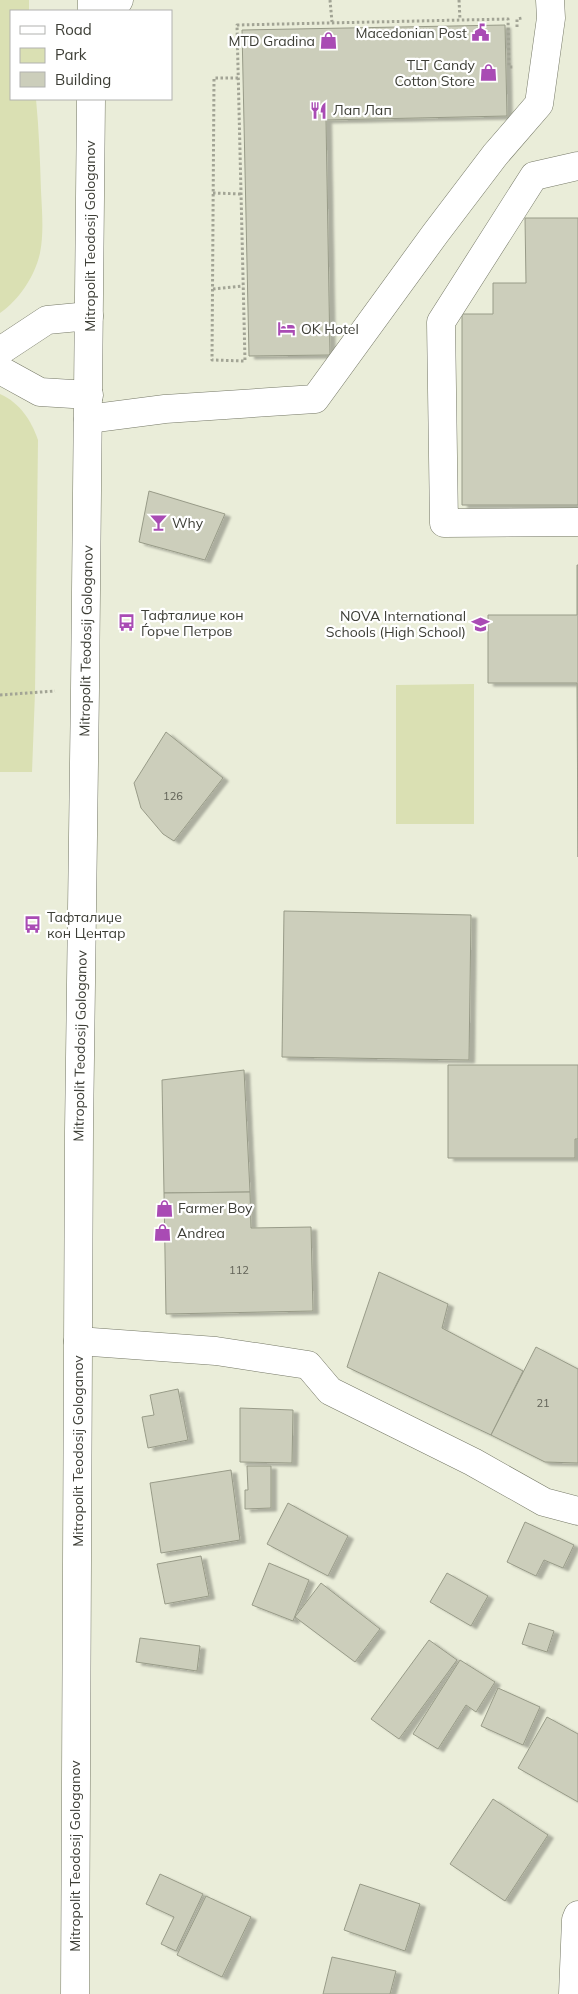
<svg xmlns="http://www.w3.org/2000/svg" width="578" height="1994" viewBox="0 0 578 1994" font-family="Mulish,sans-serif">
<defs>
<filter id="shadow"><feDropShadow dx="5.5" dy="3" stdDeviation="1" flood-color="#0004"/></filter>
</defs>
<rect width="100%" height="100%" fill="#eaedd9"/>
<g fill="#dae0b3">
<path d="M0 0H29V11H11V99H36C39 130 40 160 41 191 42 211 44 233 40 253 35 276 19 300 0 313Z"/>
<path d="M0 394C20 403 31 420 38 440L35 692 32 772H0Z"/>
<path d="M474 684V824H396V685Z"/>
</g>
<g fill="#cccebb" stroke="#989b88" filter="url(#shadow)">
<path d="M505 25 507 116 326 120 330 355 249 356 242 30Z"/>
<path d="M525 218H578V505H462V314H493V283H526Z"/>
<path d="M149 491 225 514 205 560 139 542Z"/>
<path d="M577 565H578V857L577 683H488V615H577Z"/>
<path d="M166 732 223 778 174 841 163 834 141 808 134 783Z"/>
<path d="M284 911 471 915 469 1060 282 1057Z"/>
<path d="M448 1065H578V1139H575V1158H448Z"/>
<path d="M244 1070 250 1192 164 1193 162 1080Z"/>
<path d="M250 1192 251 1228 311 1227 313 1311 166 1314 164 1193Z"/>
<path d="M379 1272 448 1304 442 1328 523 1371 491 1435 347 1367Z"/>
<path d="M536 1347 578 1369V1463L545 1462 491 1435Z"/>
<path d="M178 1389 188 1440 148 1448 142 1417 154 1415 150 1395Z"/>
<path d="M240 1408 293 1410 292 1463 240 1462Z"/>
<path d="M247 1466H271V1508L245 1509V1490H248Z"/>
<path d="M231 1470 240 1540 161 1553 150 1483Z"/>
<path d="M288 1503 348 1536 328 1576 267 1544Z"/>
<path d="M525 1522 574 1545 563 1568 544 1560 536 1576 507 1562Z"/>
<path d="M201 1556 209 1596 165 1604 157 1564Z"/>
<path d="M269 1563 309 1580 293 1621 252 1605Z"/>
<path d="M447 1573 488 1596 471 1626 430 1602Z"/>
<path d="M321 1583 380 1629 355 1662 295 1617Z"/>
<path d="M529 1623 554 1631 547 1652 522 1644Z"/>
<path d="M140 1638 200 1646 197 1671 136 1662Z"/>
<path d="M429 1640 457 1660 399 1739 371 1719Z"/>
<path d="M460 1660 495 1682 476 1712 466 1705 438 1749 413 1734Z"/>
<path d="M498 1688 540 1707 523 1745 481 1726Z"/>
<path d="M547 1717 578 1734V1802L518 1768Z"/>
<path d="M493 1799 548 1835 505 1901 450 1864Z"/>
<path d="M160 1874 203 1894 176 1951 161 1944 174 1917 146 1904Z"/>
<path d="M360 1884 420 1904 405 1951 344 1930Z"/>
<path d="M206 1896 251 1917 222 1977 177 1955Z"/>
<path d="M332 1957 396 1971 390 1994H323Z"/>
</g>
<g fill="none" stroke-linecap="round" stroke-linejoin="round">
<defs>
<g id="minor">
<path d="M92 11V0"/>
<path d="M112 11 119 0"/>
<path d="M578 166 534 176 441 322 444 523 578 522"/>
<path d="M0 351 47 320 89 316"/>
<path d="M0 370 40 392 89 395"/>
<path d="M88 419 165 409 315 399 435 234 495 155 539 104 551 18 550 0"/>
<path d="M78 1341 216 1351 308 1365 330 1391 473 1462 544 1502 578 1511"/>
<path d="M75 1994 79 1131 85 689 91 99"/>
<path d="M573 1994 576 1920 578 1915"/>
</g>
</defs>
<use href="#minor" stroke="#757866" stroke-width="29"/>
<g stroke="#a2a495" stroke-width="3" stroke-dasharray="2.5 2.5" stroke-linecap="butt">
<path d="M330 0 332 22"/>
<path d="M459 0 460 20"/>
<path d="M517 27V19L522 18"/>
<path d="M238 78H214L212 360 245 361 237 25 508 19 509 67H514"/>
<path d="M213 193 241 194"/>
<path d="M213 289 243 286"/>
<path d="M0 695 55 691"/>
</g>
<use href="#minor" stroke="#fff" stroke-width="28"/>
</g>
<defs>
<symbol id="civic-bare" viewBox="-9 -9 18 18"><path d="M-.6-6.5H3V-4.5H.6V-3L4-1V1h2V6H-6V1h2V-1L-.6-3ZM-1.2 2.5V6h2.4V2.5Z" fill="#a94bb4" stroke="#fff" stroke-width="2.5" paint-order="stroke"/></symbol>
<symbol id="shop-bare" viewBox="-9 -9 18 18"><path d="M-5-2.5h2.3a2.7 3.5 0 0 1 5.4 0H5L5.5 6h-11ZM-1.5-2.5h3a1.5 2.3 0 0 0-3 0Z" fill="#a94bb4" stroke="#fff" stroke-width="2.5" paint-order="stroke"/></symbol>
<symbol id="restaurant-bare" viewBox="-9 -9 18 18"><path d="M-5-6h1v4h1v-4h1v4h1v-4h1v5L-1.5 .5V6h-2V.5L-5-1ZM5-6V6H3V1.5H1.5Q1.5-4 5-6Z" fill="#a94bb4" stroke="#fff" stroke-width="2.5" paint-order="stroke"/></symbol>
<symbol id="hotel-bare" viewBox="-9 -9 18 18"><path d="M-6-4.5h1.5V1H6V5H4.5V3h-9V5H-6ZM-4 0a1.8 1.8 0 1 1 3.6 0ZM.5 0V-2.5h3Q6-2.5 6 0Z" fill="#a94bb4" stroke="#fff" stroke-width="2.5" paint-order="stroke"/></symbol>
<symbol id="bar-bare" viewBox="-9 -9 18 18"><path d="M-6-5H6L.8 .8V4.5H3.5V6h-7V4.5H-.8V.8Z" fill="#a94bb4" stroke="#fff" stroke-width="2.5" paint-order="stroke"/></symbol>
<symbol id="bus-bare" viewBox="-9 -9 18 18"><path d="M-5-6H5V4H4V6H2V4H-2V6H-4V4H-5ZM-3.5-4V0h7V-4ZM-3.5 1.2v1.5H-2V1.2ZM2 1.2v1.5H3.5V1.2Z" fill="#a94bb4" stroke="#fff" stroke-width="2.5" paint-order="stroke"/></symbol>
<symbol id="school-bare" viewBox="-9 -9 18 18"><path d="M0-5L7-2L0 1L-7-2ZM-4 1L0 2.5L4 1V4Q0 6-4 4Z" fill="#a94bb4" stroke="#fff" stroke-width="2.5" paint-order="stroke"/></symbol>
</defs>
<g fill-rule="evenodd">
<use href="#civic-bare" x="468" y="20" width="25" height="25"/>
<use href="#shop-bare" x="316" y="28" width="25" height="25"/>
<use href="#shop-bare" x="476" y="60" width="25" height="25"/>
<use href="#restaurant-bare" x="306" y="98" width="25" height="25"/>
<use href="#hotel-bare" x="274" y="316" width="25" height="25"/>
<use href="#bar-bare" x="146" y="510" width="25" height="25"/>
<use href="#bus-bare" x="114" y="610" width="25" height="25"/>
<use href="#school-bare" x="468" y="612" width="25" height="25"/>
<use href="#bus-bare" x="20" y="912" width="25" height="25"/>
<use href="#shop-bare" x="152" y="1196" width="25" height="25"/>
<use href="#shop-bare" x="150" y="1220" width="25" height="25"/>
</g>
<g text-anchor="middle" dominant-baseline="central" stroke-width="4.5" stroke-linejoin="round" paint-order="stroke">
<g font-size="11" fill="#616257">
<text x="173" y="796">126</text>
<text x="239" y="1270">112</text>
<text x="543" y="1403">21</text>
</g>
<g font-size="14" fill="#3d3e36" stroke="#fff" text-anchor="start">
<text x="467" y="33" text-anchor="end">Macedonian Post</text>
<text x="315" y="41" text-anchor="end">MTD Gradina</text>
<text x="475" y="65" text-anchor="end">TLT Candy<tspan x="475" dy="16">Cotton Store</tspan></text>
<text x="333" y="110">Лап Лап</text>
<text x="301" y="329">OK Hotel</text>
<text x="172" y="523">Why</text>
<text x="141" y="615">Тафталиџе кон<tspan x="141" dy="16">Ѓорче Петров</tspan></text>
<text x="466" y="616" text-anchor="end">NOVA International<tspan x="466" dy="16">Schools (High School)</tspan></text>
<text x="47" y="917">Тафталиџе<tspan x="47" dy="16">кон Центар</tspan></text>
<text x="178" y="1208">Farmer Boy</text>
<text x="177" y="1233">Andrea</text>
</g>
<g font-size="14" fill="#3d3e36" stroke="#fff">
<text transform="translate(90 236) rotate(-90)">Mitropolit Teodosij Gologanov</text>
<text transform="translate(86 641) rotate(-89)">Mitropolit Teodosij Gologanov</text>
<text transform="translate(80 1046) rotate(-89)">Mitropolit Teodosij Gologanov</text>
<text transform="translate(78 1451) rotate(-90)">Mitropolit Teodosij Gologanov</text>
<text transform="translate(75 1856) rotate(-90)">Mitropolit Teodosij Gologanov</text>
</g>
</g>
<rect x="10" y="10" width="162" height="90" fill="#ffffff" stroke="#b1b2af"/>
<rect x="20" y="26" width="25" height="8" fill="#ffffff" stroke="#b1b2af"/>
<text x="55" y="35" font-size="15" fill="#3d3e36">Road</text>
<rect x="20" y="48" width="25" height="15" fill="#dae0b3" stroke="#b1b2af"/>
<text x="55" y="60" font-size="15" fill="#3d3e36">Park</text>
<rect x="20" y="72" width="25" height="15" fill="#cccebb" stroke="#b1b2af"/>
<text x="55" y="85" font-size="15" fill="#3d3e36">Building</text>
</svg>
